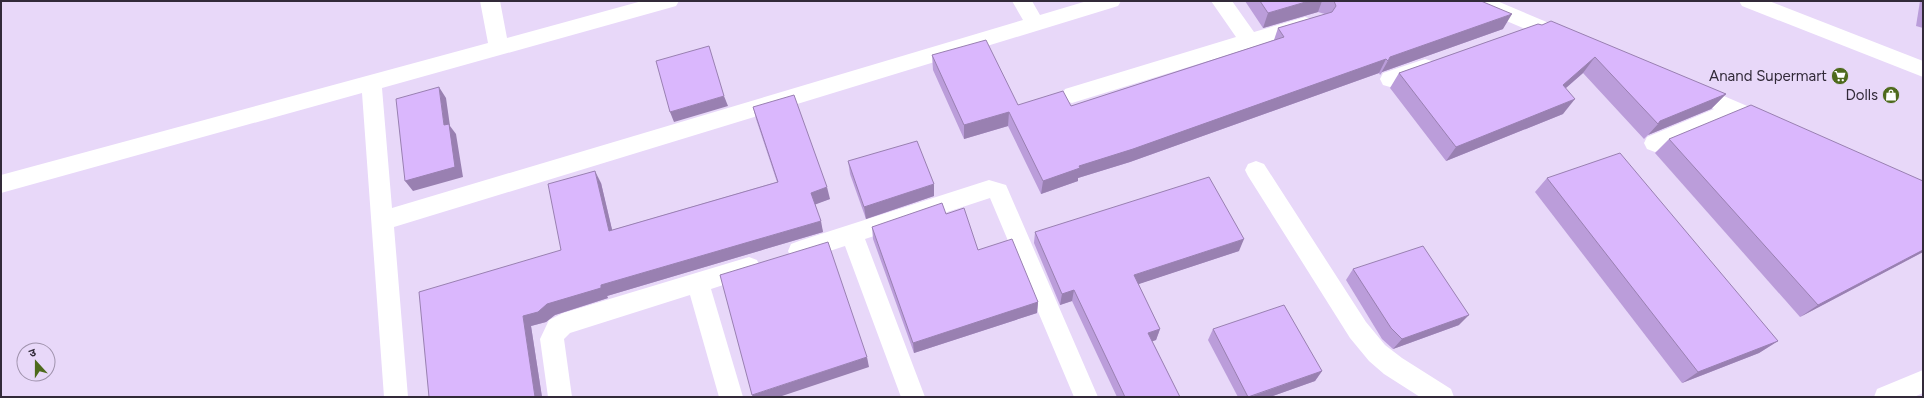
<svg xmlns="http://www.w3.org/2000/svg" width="1924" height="398" viewBox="0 0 1924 398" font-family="Figtree,'Noto Sans Devanagari',sans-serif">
<rect width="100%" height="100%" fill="#e8d8f9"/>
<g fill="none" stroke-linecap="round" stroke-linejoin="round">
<g fill="#fff" fill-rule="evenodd">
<path d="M480 1H500L507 38 642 1H679L676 6 669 8 382 88 392 208 1023 20 1012 1H1032L1040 15 1087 1H1121L1118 6 394 227 408 397H384L362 93 1 193V175L488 43Z"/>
<path d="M1211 1H1232L1254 32 1305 17 1312 19 1315 24 1312 29 1072 103 1065 101 1062 95 1065 89 1236 37Z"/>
<path d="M1468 1H1497L1568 31 1571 36 1568 41 1561 44 1554 41 1471 6Z"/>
<path d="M1739 1H1769L1923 61V77L1742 6Z"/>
<path d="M1425 59 1432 61 1435 67 1432 73 1390 87 1383 85 1380 79 1383 73Z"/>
<path d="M1691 82 1773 117 1777 123 1773 129 1766 132 1735 118 1663 149 1655 152 1647 149 1644 143 1647 137 1714 109 1684 96 1681 90 1684 84Z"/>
<path d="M1256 161 1264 164 1366 322 1385 345 1402 358 1451 389 1454 397H1420L1384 374 1369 361 1350 338 1248 176 1245 170 1248 164Z"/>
<path d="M989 180 1006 185 1098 397H1074L990 198 865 239 925 397H901L845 246 799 261 791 258 788 251 791 244 799 241Z"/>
<path d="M749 257 757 260 760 267 757 274 711 289 743 397H719L690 295 570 333 564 339 572 397H548L540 339 549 320 563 313Z"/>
<path d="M1923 370V393L1914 397H1874L1877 389Z"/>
</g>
</g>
<g fill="#bb9dda">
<path d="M1245 1H1481L1503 29 1382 72 1380 75 1379 73 1130 162 1078 178V181L1041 194 1008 126 964 139 933 70 932 55 1018 105 1071 106 1274 40 1278 28 1325 14 1318 12 1263 28Z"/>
<path d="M1920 1H1923V28L1916 26Z"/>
<path d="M1538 24 1726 94 1711 109 1648 135 1644 139 1583 73 1566 88 1563 114 1446 161 1390 88 1399 73Z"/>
<path d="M753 107 830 199 815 204 823 232 607 296 608 298 555 315 546 322 531 326 542 397H429L561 250 601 183 612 230 777 182 756 119Z"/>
<path d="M1669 139 1923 252 1800 317 1655 153Z"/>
<path d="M848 161 934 196 866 219 850 174Z"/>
<path d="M1547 178 1778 341 1759 353 1682 383 1535 192Z"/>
<path d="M946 214 978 250 1038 302 1037 313 914 353 873 239 872 227Z"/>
<path d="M1035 232 1239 251 1138 284 1160 329 1156 340 1152 341 1180 397H1117L1072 301 1060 305 1034 243Z"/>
<path d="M1353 269 1459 325 1393 349 1382 339 1346 280Z"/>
<path d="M1213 329 1322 371 1315 381 1270 397H1238L1208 340Z"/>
</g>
<g fill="#9980b1">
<path d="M1309 1H1322L1318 12 1263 28 1268 13Z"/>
<path d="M1512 14 1503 29 1382 72 1380 75 1390 57Z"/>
<path d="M1595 57 1583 73 1552 100 1563 85Z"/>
<path d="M1386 59 1379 73 1130 162 1078 178V181L1041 194 1043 181 1079 166Z"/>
<path d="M439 87 446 98 450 126 456 134 463 177 413 191 405 181 444 125Z"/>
<path d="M1726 94 1711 109 1648 135 1658 124 1660 121Z"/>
<path d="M724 96 728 106 674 122 670 112Z"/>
<path d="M1575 99 1563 114 1446 161 1456 147Z"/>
<path d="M1009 112 1008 126 964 139V125Z"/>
<path d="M595 171 601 183 615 242 609 231Z"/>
<path d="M934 184V196L866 219 864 207Z"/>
<path d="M827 187 830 199 814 205 811 193Z"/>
<path d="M821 221 823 232 607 296 608 298 555 315 546 322 531 326 542 397H535L523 316 547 304 601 285Z"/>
<path d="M1244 239 1239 251 1130 287 1134 275Z"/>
<path d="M1923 250V252L1800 317 1818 305Z"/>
<path d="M1074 290 1072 301 1060 305 1062 294Z"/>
<path d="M1038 302 1037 313 914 353 913 343Z"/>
<path d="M1469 315 1459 325 1393 349 1402 339Z"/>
<path d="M1160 329 1156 340 1145 344 1148 333Z"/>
<path d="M1778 341 1759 353 1682 383 1698 372Z"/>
<path d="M867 357 869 367 779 397H753L752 395Z"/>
<path d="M1322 371 1315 381 1270 397H1250Z"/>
</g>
<g fill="#dab7fd" stroke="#9980b1">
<path d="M1260 1H1309L1268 13Z"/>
<path d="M1334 1H1481L1512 14 1390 57 1388 61 1386 59 1133 149 1079 166 1080 168 1043 181 1009 112 964 125 932 55 986 40 1018 105 1063 91 1071 106 1284 37 1278 28 1332 12 1336 6Z"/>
<path d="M1551 21 1726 94 1660 121 1658 124 1595 57 1563 85 1575 99 1456 147 1399 73 1538 24 1542 25Z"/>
<path d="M709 46 724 96 670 112 656 61Z"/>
<path d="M439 87 444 125 449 124 455 167 405 181 396 99Z"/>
<path d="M794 95 827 187 811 193 821 221 601 285V288L547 304 538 312 523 316 535 397H429L419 292 561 250 548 184 595 171 609 231 778 182 753 107Z"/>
<path d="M1751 105 1923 181V250L1818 305 1669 139Z"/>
<path d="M917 141 934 184 864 207 848 161Z"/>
<path d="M1620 153 1778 341 1698 372 1547 178Z"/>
<path d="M1209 177 1244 239 1134 275 1160 329 1148 333 1180 397H1125L1074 290 1062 294 1035 232Z"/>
<path d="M942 203 946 214 964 208 978 250 1012 239 1038 302 913 343 872 227Z"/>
<path d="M828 242 867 357 752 395 720 275Z"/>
<path d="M1423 246 1469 315 1402 339 1391 328 1353 269Z"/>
<path d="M1284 305 1322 371 1248 397 1213 329Z"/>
</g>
<defs>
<symbol id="supermarket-disc" viewBox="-11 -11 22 22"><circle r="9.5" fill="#4e6a1d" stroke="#e8d8f9"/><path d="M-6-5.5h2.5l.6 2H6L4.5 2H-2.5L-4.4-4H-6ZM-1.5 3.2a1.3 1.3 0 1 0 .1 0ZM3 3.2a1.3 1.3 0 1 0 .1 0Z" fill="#fff"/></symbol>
<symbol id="shop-disc" viewBox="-11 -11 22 22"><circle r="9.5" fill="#4e6a1d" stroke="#e8d8f9"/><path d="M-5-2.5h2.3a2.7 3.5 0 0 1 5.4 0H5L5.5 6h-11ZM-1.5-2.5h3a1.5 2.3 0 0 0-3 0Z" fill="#fff"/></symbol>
</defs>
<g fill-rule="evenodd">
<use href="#supermarket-disc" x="1830" y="66" width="20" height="20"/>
<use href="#shop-disc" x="1881" y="85" width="20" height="20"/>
</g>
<g text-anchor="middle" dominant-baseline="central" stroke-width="3.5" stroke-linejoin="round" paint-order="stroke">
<g font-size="15" fill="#322a39" stroke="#e8d8f9" text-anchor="end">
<text x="1827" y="76">Anand Supermart</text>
<text x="1878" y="95">Dolls</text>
</g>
</g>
<rect width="1924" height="398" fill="none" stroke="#322a39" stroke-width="4"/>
<g transform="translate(36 362) rotate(339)"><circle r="19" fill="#e8d8f9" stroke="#9f92ac"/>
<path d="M0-3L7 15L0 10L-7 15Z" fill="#4e6a1d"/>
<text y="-6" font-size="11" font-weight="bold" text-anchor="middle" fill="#322a39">उ</text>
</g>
</svg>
